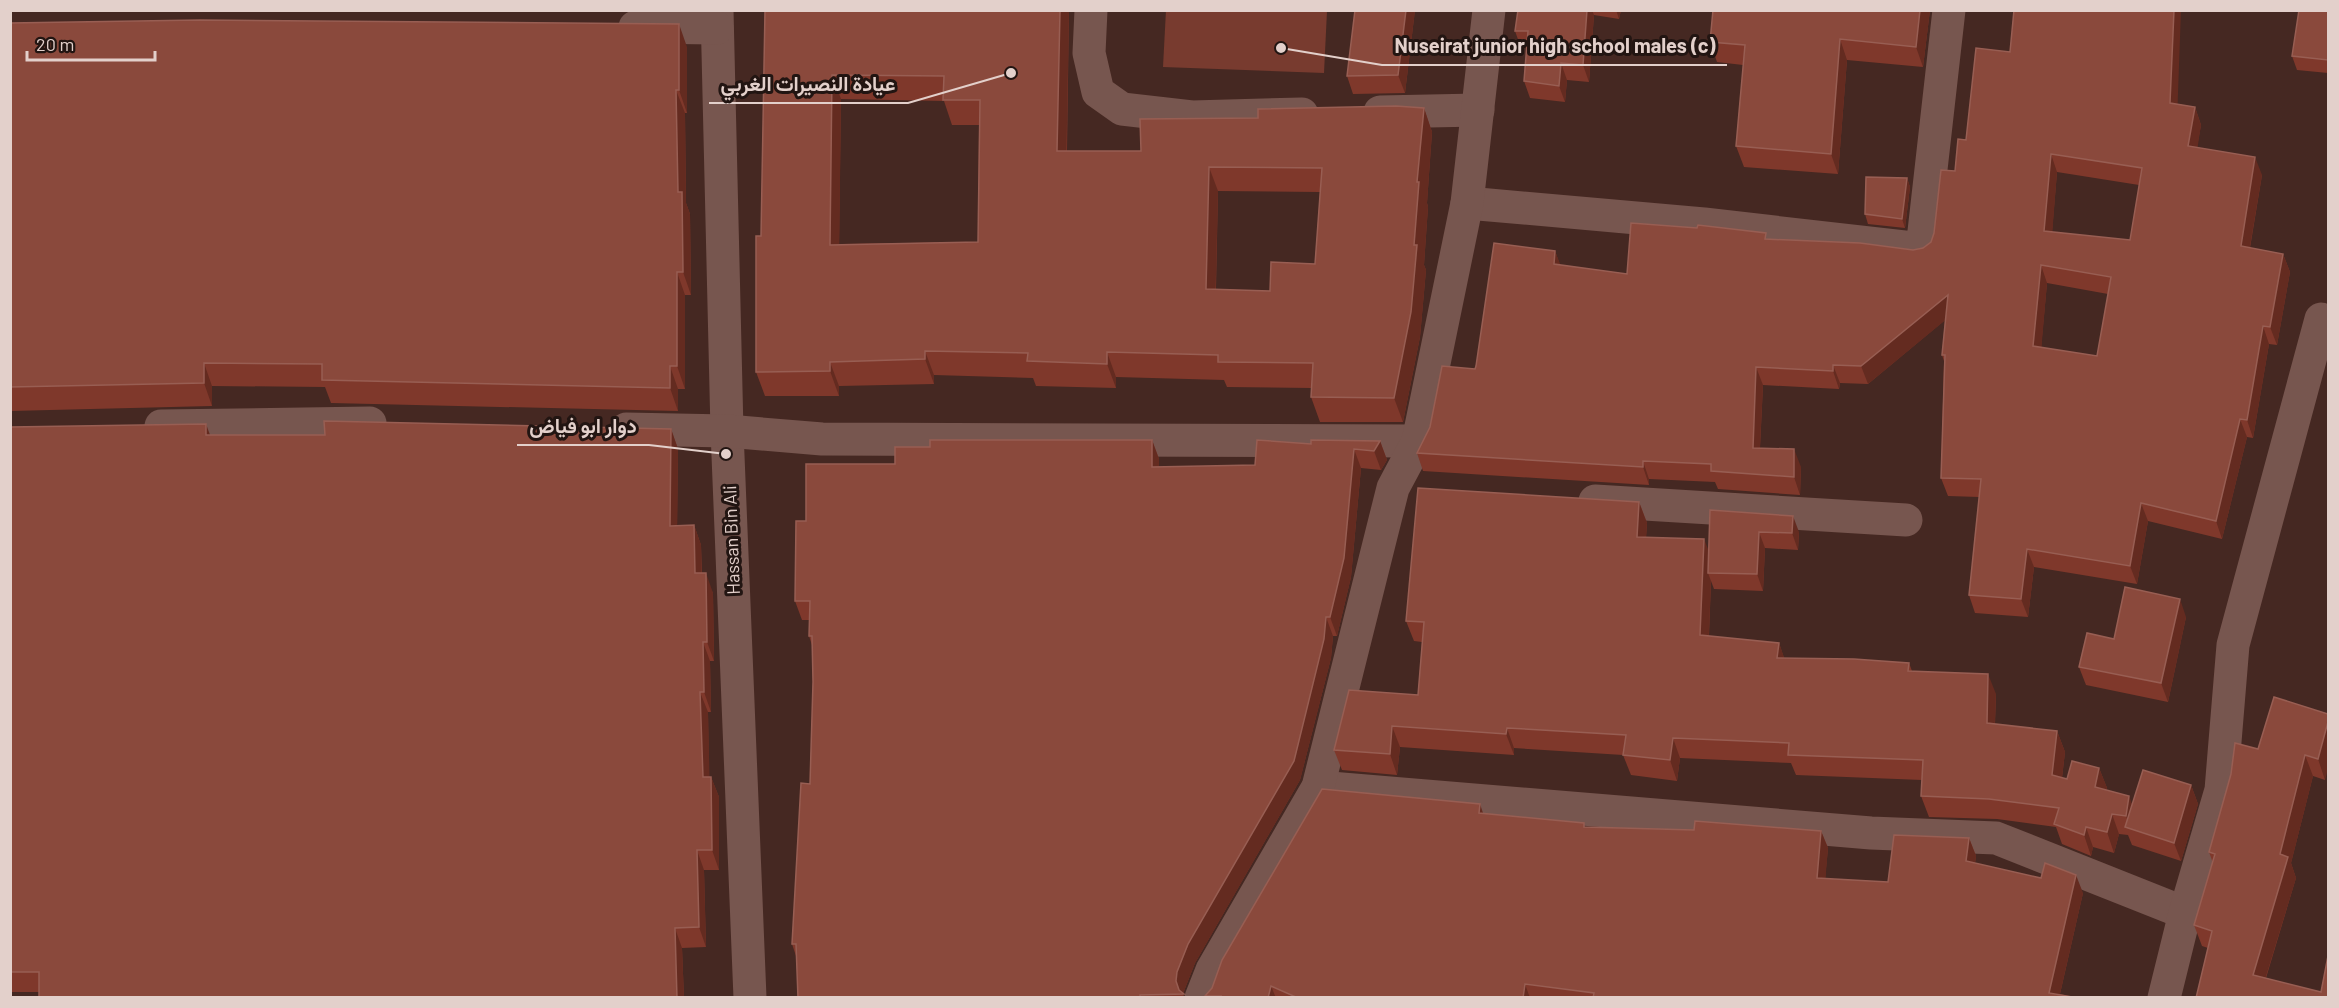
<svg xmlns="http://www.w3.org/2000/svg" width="2339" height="1008" viewBox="0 0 2339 1008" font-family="Barlow,Vazirmatn,sans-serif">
<rect width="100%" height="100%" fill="#452822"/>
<path fill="#783b2f" d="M1166 10 1327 11 1324 73 1163 67Z"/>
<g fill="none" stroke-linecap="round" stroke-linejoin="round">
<g stroke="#77564f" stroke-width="33">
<path d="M717 10 727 431 750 998"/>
<path d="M1091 10 1089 53 1098 92 1122 109 1192 117 1302 114"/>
<path d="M635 27 717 28"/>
<path d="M1380 112 1478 110"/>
<path d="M1467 203 1704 224 1922 249 1949 10"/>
<path d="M161 426 370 423"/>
<path d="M626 429 727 431 822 439 1418 441"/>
<path d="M1595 501 1906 520"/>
<path d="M1318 787 1871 833 1996 838 2185 913"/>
<path d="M1201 998 1212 970 1318 787 1393 488 1418 441 1467 203 1489 10"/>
<path d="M2164 998 2185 913 2221 790 2233 645 2321 319"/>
</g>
</g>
<g fill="#7f382b" fill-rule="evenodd">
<path d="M765 10H1069L1067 151H1141L1258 118 1424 108 1432 132 1427 203 1428 207 1424 265 1426 270 1420 337 1403 422H1320L1311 397 1312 388 1227 387 1224 380 1116 377V388L1036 386 1033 378 934 375V384L839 386V396H765L756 372 761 236ZM841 99 944 101 952 125H979L978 242 839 244ZM1218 191 1320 192 1315 264 1270 291 1216 289Z"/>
<path d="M1355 10H1415L1405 93 1353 94 1347 76Z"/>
<path d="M1518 10H1621L1619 19 1594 15 1589 82 1567 80 1565 102 1530 98 1524 81 1527 48H1521L1515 31Z"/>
<path d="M1930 10 1923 67 1847 60 1838 174 1744 167 1736 146 1743 65 1717 62 1710 42Z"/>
<path d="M2328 10V73L2297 70 2292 56Z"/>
<path d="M10 23 687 47V113H685L686 203 690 214 691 295H685V389H678V411L331 403 325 387 212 386V406L10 411Z"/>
<path d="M2177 104 2195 107 2201 125 2197 147 2262 175 2250 248 2283 254 2290 272 2277 345 2269 344 2253 438 2247 437 2222 539 2148 521 2137 584 2034 567 2028 617 1975 613 1969 595 1979 497 1948 496 1941 478 1944 361 1942 355 1945 320 1868 384 1840 383 1839 389 1763 385 1760 448 1801 467 1800 495 1718 489 1715 482 1649 479V485L1423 471 1417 453 1555 251 1560 265 1627 274 1768 239 1913 250 1923 248 1931 242 1966 140ZM2057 172 2139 185 2130 240 2052 232ZM2047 283 2108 294 2097 356 2041 348Z"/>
<path d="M1907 178 1910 187 1905 228 1868 224 1865 214Z"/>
<path d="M10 427 210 435H325L671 429 678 449 677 526 694 525 701 545 702 573 713 593 714 661H710L711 712H708L709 777H711L719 797V870H704L706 947 682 948 684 998H39V992H10Z"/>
<path d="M1152 440 1159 459V467L1255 465 1311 444 1380 441 1387 460 1381 470 1361 468 1351 577 1337 636H1333L1331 658 1300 780 1195 963 1184 991 1183 994 1185 998H798L797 959 792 944 810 784 813 682 812 645 809 636V620H802L795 601 806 521 895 464 930 447Z"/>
<path d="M1639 502 1647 523 1646 537 1709 551 1710 510 1799 532 1798 550 1765 548 1763 591 1714 589 1711 581 1709 636 1779 643 1784 658 1909 663 1912 671 1996 694 1995 724 2057 731 2065 752 2062 778 2067 779 2099 768 2107 788 2106 790 2132 804 2191 785 2198 804 2181 861 2132 845 2128 835 2119 834 2114 853 2093 847 2091 856 2062 844 2056 827 1997 819 1929 817 1921 796 1922 780 1796 775 1791 763 1680 758 1677 781 1631 775 1623 755 1514 748V755L1400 747 1397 775 1342 770 1334 750 1418 695 1422 642 1414 641 1406 621Z"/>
<path d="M2186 617 2168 702 2086 685 2079 667Z"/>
<path d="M2328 714 2325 780 2313 776 2291 863 2296 878 2266 978 2328 998H2196L2208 948 2202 946 2194 925 2213 863 2209 852Z"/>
<path d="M1483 813 1585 827 1694 830 1821 831 1828 848 1825 879 1888 882 1969 838 1976 856 1975 863 2083 893 2060 994 2078 998H1205V996Z"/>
</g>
<g fill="#642b20">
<path d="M1060 10H1069L1066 176 1057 151Z"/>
<path d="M1406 10H1415L1405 93 1398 75Z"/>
<path d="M1587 10H1592L1594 15 1589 82 1583 65Z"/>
<path d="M1616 10H1621L1619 19Z"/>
<path d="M1920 10H1930L1923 67 1916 47Z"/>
<path d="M2174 10H2181L2177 121 2170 103Z"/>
<path d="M679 24 687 47V113L679 90Z"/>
<path d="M1840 39 1847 60 1838 174 1831 154Z"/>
<path d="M1561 63 1567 80 1565 102 1559 86Z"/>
<path d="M832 75 841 99 839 269 830 245Z"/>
<path d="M676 90 685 113 686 203 690 214 691 295 683 272 678 192Z"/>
<path d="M2195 107 2201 125 2195 164 2188 146Z"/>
<path d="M1424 108 1432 132 1427 203 1428 207 1424 265 1426 270 1420 337 1403 422 1394 398 1417 182Z"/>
<path d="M2051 154 2057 172 2051 249 2044 231Z"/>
<path d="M2255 157 2262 175 2247 264 2241 246Z"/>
<path d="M1209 167 1218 191 1215 314 1206 289Z"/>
<path d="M1907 178 1910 187 1905 228 1902 219Z"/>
<path d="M1555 251 1562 269 1554 264Z"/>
<path d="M2283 254 2290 272 2277 345 2270 327Z"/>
<path d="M2041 265 2047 283 2040 364 2033 346Z"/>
<path d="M677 272 685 295V389L677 366Z"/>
<path d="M1948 295 1954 313 1868 384 1861 366Z"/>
<path d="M2263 326 2269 344 2253 438 2247 420Z"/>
<path d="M925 351 934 375V384L925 359Z"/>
<path d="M1107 352 1116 377V388L1107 364Z"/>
<path d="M830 362 839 386V396L830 371Z"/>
<path d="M204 363 212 386V406L204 383Z"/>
<path d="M1833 365 1840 383 1839 389 1833 371Z"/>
<path d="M670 366 678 389V411L670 388Z"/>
<path d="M1756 367 1763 385 1759 466 1753 448Z"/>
<path d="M2240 419 2247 437 2222 539 2216 521Z"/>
<path d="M206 424 213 443 206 435Z"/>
<path d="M671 429 678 449 677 546 670 526Z"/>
<path d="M1152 440 1159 459V486L1152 467Z"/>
<path d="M1380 441 1387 460 1381 470 1374 451Z"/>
<path d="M1354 449 1361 468 1351 577 1337 636 1330 617Z"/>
<path d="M1794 449 1801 467 1800 495 1794 477Z"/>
<path d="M1643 461 1649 479V485L1643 467Z"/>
<path d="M1639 502 1647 523 1645 557 1637 537Z"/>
<path d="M2141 503 2148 521 2137 584 2130 566Z"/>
<path d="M1793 516 1799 532 1798 550 1792 533Z"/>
<path d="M694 525 701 545 702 593 695 573Z"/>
<path d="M1759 532 1765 548 1763 591 1757 574Z"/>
<path d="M1704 539 1712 559 1708 573 1711 581 1708 655 1700 635Z"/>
<path d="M2027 549 2034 567 2028 617 2021 599Z"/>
<path d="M706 573 713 593 714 661 707 642Z"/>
<path d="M2180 599 2186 617 2168 702 2161 683Z"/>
<path d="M1326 617 1333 636 1331 658 1300 780 1195 963 1184 991 1183 994H1180L1176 981 1177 972Z"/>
<path d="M703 642 710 661 711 712 704 692Z"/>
<path d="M1779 643 1786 663 1777 658Z"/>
<path d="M1988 674 1996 694 1994 744 1987 723Z"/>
<path d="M700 692 708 712 710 797 703 777Z"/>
<path d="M2328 722V769L2325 780 2318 759Z"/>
<path d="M1392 726 1400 747 1397 775 1390 754Z"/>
<path d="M1507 728 1514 748V755L1506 734Z"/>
<path d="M2057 731 2065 752 2060 795 2052 775Z"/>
<path d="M1673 738 1680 758 1677 781 1670 760Z"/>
<path d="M2305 755 2313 776 2291 863 2296 878 2260 996 2253 975 2280 854Z"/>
<path d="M2099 768 2107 788 2102 807 2095 787Z"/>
<path d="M711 777 719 797V870L712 850Z"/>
<path d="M2191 785 2198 804 2181 861 2174 843Z"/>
<path d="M2129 796 2137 817 2130 828 2126 816Z"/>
<path d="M1480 804 1486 822 1479 813Z"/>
<path d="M2112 814 2119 834 2114 853 2107 832Z"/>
<path d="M2086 827 2093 847 2091 856 2084 835Z"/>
<path d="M1821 831 1828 848 1824 896 1817 878Z"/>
<path d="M1969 838 1976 856 1973 879 1966 861Z"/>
<path d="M697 850 704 870 706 947 699 927Z"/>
<path d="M2076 875 2083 893 2059 998 2049 993Z"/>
<path d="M675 928 682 948 684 998H677Z"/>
<path d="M1525 984 1530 998H1523Z"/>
<path d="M1271 986 1276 998H1268Z"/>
</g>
<g fill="#8a493c" stroke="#985e53" stroke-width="1.5" fill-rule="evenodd">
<path d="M765 10H1060L1057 151H1141L1140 119 1258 118V109L1396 106 1424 108 1417 182H1419L1414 245H1417L1411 312 1394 398 1311 397 1313 363 1218 362V355L1107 352V364L1027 361 1028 353 925 351V359L830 362V371L756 372V236H761ZM832 75 944 76 943 100H980L978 242 830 245ZM1209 167 1322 168 1315 264 1271 262 1270 291 1206 289Z"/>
<path d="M1355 10H1406L1398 75 1347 76Z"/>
<path d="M1518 10H1587L1583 65 1561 63 1559 86 1524 81 1528 31H1515Z"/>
<path d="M1713 10H1920L1916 47 1840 39 1831 154 1736 146 1745 45 1710 42Z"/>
<path d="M2014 10H2174L2170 103 2195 107 2188 146 2255 157 2241 246 2283 254 2270 327 2263 326 2247 420 2240 419 2216 521 2141 503 2130 566 2027 549 2021 599 1969 595 1981 479 1941 478 1945 355H1942L1948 295 1861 366 1833 365V371L1756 367 1753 448 1794 449V477L1711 471V464L1643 461V467L1417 453 1430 427 1442 366 1475 369 1476 366 1494 243 1555 251 1554 264 1627 274 1631 223 1697 228 1698 225 1766 233 1765 239 1860 243 1913 250 1923 248 1931 242 1934 233 1941 170 1955 171 1958 139 1966 140 1976 48 2010 52ZM2051 154 2142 168 2130 240 2044 231ZM2041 265 2111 277 2097 356 2033 346Z"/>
<path d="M2299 10H2328V60L2292 56Z"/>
<path d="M200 20 679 24V90H676L678 192H682L683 272H677V366H670V388L322 380V364L204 363V383L10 387V23Z"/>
<path d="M1866 177 1907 178 1902 219 1865 214Z"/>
<path d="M324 421 671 429 670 526 694 525 695 573H706L707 642H703L704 692H700L703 777H711L712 850H697L699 927 675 928 677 998H39V972H10V427L206 424V435H325Z"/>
<path d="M930 440H1152V467L1255 465 1257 440 1311 444V440L1380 441 1374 451 1354 449 1344 558 1330 617H1326L1324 639 1294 761 1188 944 1177 972 1176 981 1179 990 1184 994 1140 995V998H798L796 944H792L801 783 810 784 813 682 812 636H809L810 601H795L796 521H806V464H895V447H930Z"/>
<path d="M1418 488 1639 502 1637 537 1704 539 1700 635 1779 643 1777 658 1854 659 1909 663 1908 671 1988 674 1987 723 2057 731 2052 775 2067 779 2072 761 2099 768 2095 787 2129 796 2126 816 2112 814 2107 832 2086 827 2084 835 2054 824 2059 808 1989 799 1921 796 1923 760 1788 755 1789 743 1673 738 1670 760 1623 755 1626 735 1507 728 1506 734 1392 726 1390 754 1334 750 1349 690 1418 695 1424 622 1406 621Z"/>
<path d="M1710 510 1793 516 1792 533 1759 532 1757 574 1708 573Z"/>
<path d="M2125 587 2180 599 2161 683 2079 667 2087 633 2114 639Z"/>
<path d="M2274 697 2328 714V722L2318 759 2305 755 2280 854 2288 857 2253 975 2321 992 2328 956V998H2196L2212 931 2194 925 2215 854 2209 852 2231 774 2235 743 2258 749Z"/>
<path d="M2143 770 2191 785 2174 843 2125 827Z"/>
<path d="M1322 789 1480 804 1479 813 1584 823V827L1694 830 1695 821 1821 831 1817 878 1888 882 1894 835 1969 838 1966 861 2041 878 2045 863 2076 875 2049 993 2078 998H1593L1594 993 1525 984 1523 998H1298L1271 986 1268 998H1220L1221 996H1205L1212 988 1222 960Z"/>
</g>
<g text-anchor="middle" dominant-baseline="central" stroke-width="6" stroke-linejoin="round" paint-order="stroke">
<g font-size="18" fill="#e3d0cb" stroke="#221512">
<text transform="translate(731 540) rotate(-92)">Hassan Bin Ali</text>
</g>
</g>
<path fill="none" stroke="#e3d0cb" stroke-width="2" d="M1281 48L1382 65H1727M1011 73L908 103H709M726 454L649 445H517"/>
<g fill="#e3d0cb" stroke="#221512" stroke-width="2">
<circle cx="1281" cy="48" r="6"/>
<circle cx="1011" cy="73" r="6"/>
<circle cx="726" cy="454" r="6"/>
</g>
<g font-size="20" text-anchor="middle" font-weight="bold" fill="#e3d0cb" stroke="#221512" stroke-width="6" stroke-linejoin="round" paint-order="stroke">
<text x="1555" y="53">Nuseirat junior high school males (c)</text>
<text x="808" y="91">عيادة النصيرات الغربي</text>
<text x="583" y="433">دوار ابو فياض</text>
</g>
<rect width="2339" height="1008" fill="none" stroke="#e3d0cb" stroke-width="24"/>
<path d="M27 51v9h128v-9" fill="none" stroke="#e3d0cb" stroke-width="3"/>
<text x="36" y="51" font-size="18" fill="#e3d0cb" stroke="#221512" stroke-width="4.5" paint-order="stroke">20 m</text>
</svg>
